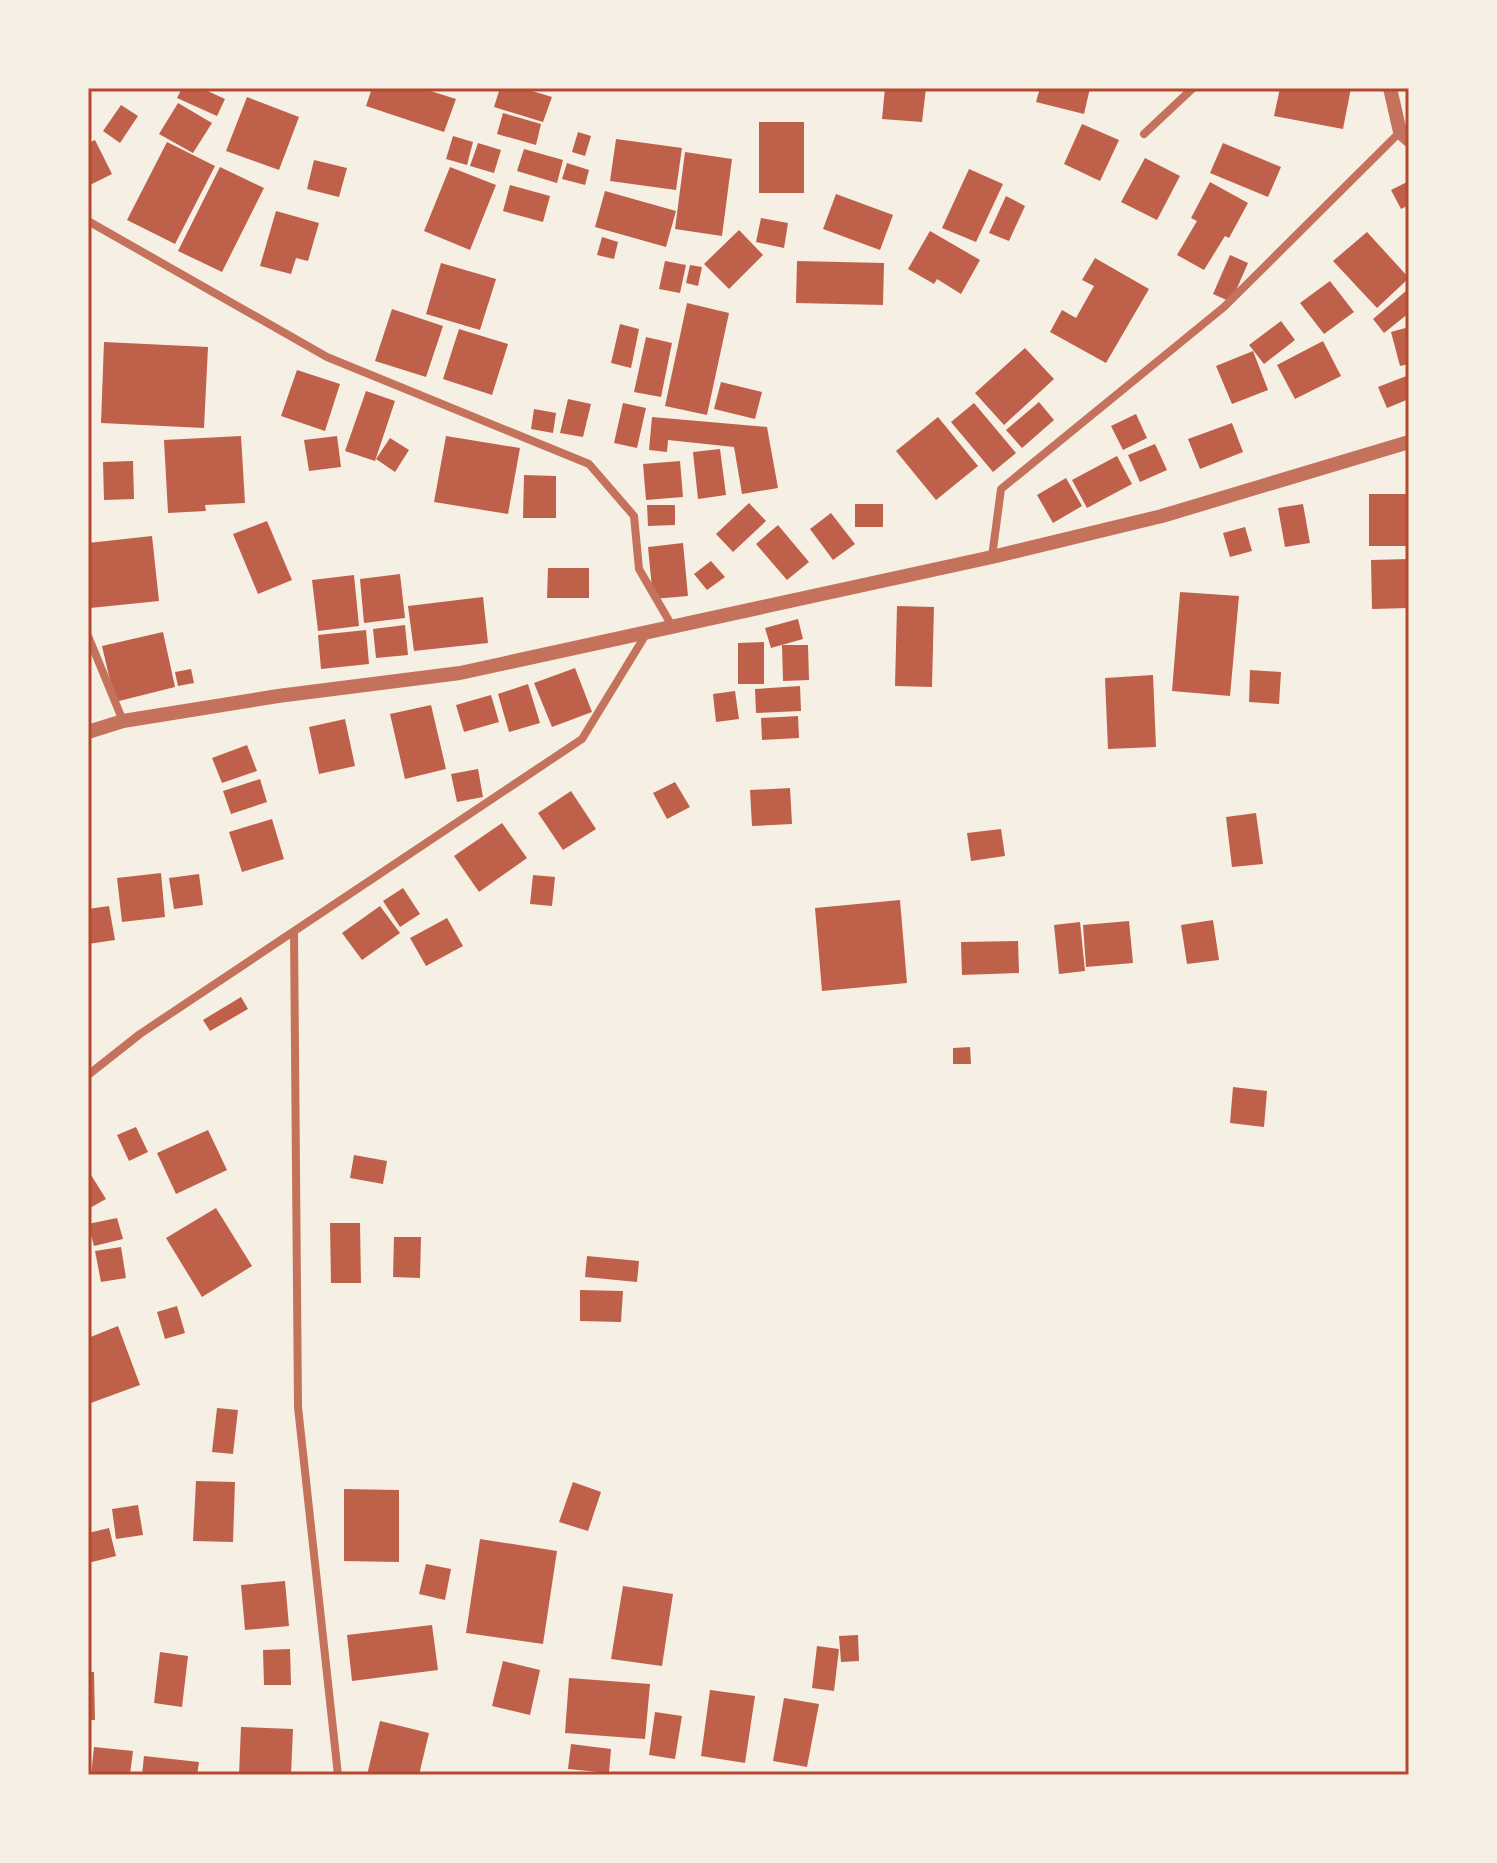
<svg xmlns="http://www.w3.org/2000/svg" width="1497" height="1863" viewBox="0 0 1497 1863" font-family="Mulish,sans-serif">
<rect width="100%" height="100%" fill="#f6efe4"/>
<g fill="#bf614a">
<path d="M182 88H201L225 99 217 116 177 98Z"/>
<path d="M372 88H421L456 99 444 132 366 106Z"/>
<path d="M500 88H522L552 97 543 122 494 107Z"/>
<path d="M885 88H926L922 122 882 119Z"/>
<path d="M1040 88H1090L1084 114 1036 102Z"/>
<path d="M1280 88H1351L1343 129 1274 116Z"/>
<path d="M247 97 299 117 279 170 226 151Z"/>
<path d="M178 103 212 123 193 153 159 134Z"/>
<path d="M121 105 138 116 120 143 103 131Z"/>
<path d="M503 113 541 124 536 145 497 134Z"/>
<rect x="759" y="122" width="45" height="71"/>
<path d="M1082 124 1119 140 1100 181 1064 164Z"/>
<path d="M578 132 591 136 585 156 572 152Z"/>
<path d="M453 136 473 142 467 165 446 159Z"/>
<path d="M616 139 682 148 676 190 610 181Z"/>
<path d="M95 140 112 174 88 186V143Z"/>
<path d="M167 142 215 166 175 244 127 220Z"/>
<path d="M478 143 501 150 494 173 470 166Z"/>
<path d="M1223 143 1281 167 1268 197 1210 173Z"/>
<path d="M524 149 563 160 557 183 517 171Z"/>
<path d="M685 152 732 159 722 236 675 229Z"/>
<path d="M1145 158 1180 176 1157 220 1121 202Z"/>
<path d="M314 160 347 168 339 197 307 189Z"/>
<path d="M567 163 589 170 585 185 562 179Z"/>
<path d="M220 167 264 188 222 272 178 251Z"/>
<path d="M450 167 496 185 470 250 424 231Z"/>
<path d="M969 169 1003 184 976 242 942 228Z"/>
<path d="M1409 181V205L1401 209 1391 190Z"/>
<path d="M1210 182 1248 203 1229 238 1225 236 1204 270 1177 255 1197 221 1191 218Z"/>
<path d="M510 185 550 196 543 222 503 211Z"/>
<path d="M605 191 676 211 666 247 595 227Z"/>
<path d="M836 194 893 215 880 250 823 229Z"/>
<path d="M1006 196 1025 206 1009 241 989 233Z"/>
<path d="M276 211 319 223 308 261 296 258 291 274 260 266Z"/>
<path d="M761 218 788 223 784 248 756 242Z"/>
<path d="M739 230 763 255 729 289 704 264Z"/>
<path d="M930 231 980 260 961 294 937 279 934 284 908 269Z"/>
<path d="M1367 232 1409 278 1377 308 1333 261Z"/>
<path d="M602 237 618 242 614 259 597 255Z"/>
<path d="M1230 255 1248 263 1231 302 1213 294Z"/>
<path d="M1095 258 1149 289 1106 363 1050 332 1062 310 1076 318 1094 286 1082 280Z"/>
<path d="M665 261 686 265 680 293 659 289Z"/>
<path d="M797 261 884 263 883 305 796 303Z"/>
<path d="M441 263 496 279 480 330 426 314Z"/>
<path d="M690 265 702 267 698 286 686 283Z"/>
<path d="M1330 281 1354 312 1324 334 1300 303Z"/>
<path d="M1406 291 1409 295V313L1384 333 1373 319Z"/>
<path d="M687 303 729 313 707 415 665 406Z"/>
<path d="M392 309 443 326 426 377 375 361Z"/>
<path d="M1281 321 1295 340 1264 364 1249 345Z"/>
<path d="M620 324 639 329 631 368 611 363Z"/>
<path d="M1409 327V364L1400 366 1391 332Z"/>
<path d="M459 329 508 344 492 395 443 379Z"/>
<path d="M646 337 672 343 661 397 634 392Z"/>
<path d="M1323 341 1341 376 1295 399 1277 365Z"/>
<path d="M104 342 208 347 204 428 101 423Z"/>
<path d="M1025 348 1054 379 1004 425 975 393Z"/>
<path d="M1253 351 1268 390 1232 404 1216 366Z"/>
<path d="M297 370 340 384 325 431 281 416Z"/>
<path d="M1409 375V399L1387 408 1378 387Z"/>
<path d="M721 382 762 392 755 419 714 409Z"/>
<path d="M366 391 395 401 375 461 345 451Z"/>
<path d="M568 399 591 404 583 437 560 433Z"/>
<path d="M1039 402 1054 420 1022 448 1006 430Z"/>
<path d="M623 403 646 408 637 448 614 443Z"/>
<path d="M974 403 1016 453 993 472 951 422Z"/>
<path d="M534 409 556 413 553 433 531 429Z"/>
<path d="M1136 414 1147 438 1123 450 1111 426Z"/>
<path d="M652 417 767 427 778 488 742 494 734 447 668 440 667 452 649 450Z"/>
<path d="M938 417 978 466 936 500 896 451Z"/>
<path d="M1232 423 1243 452 1200 469 1188 439Z"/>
<path d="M241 436 245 503 205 505 206 511 168 513 164 440Z"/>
<path d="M337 436 341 467 309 471 304 440Z"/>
<path d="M446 436 520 448 508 514 434 502Z"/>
<path d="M390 438 409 450 395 472 376 459Z"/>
<path d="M1155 444 1167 470 1140 482 1128 455Z"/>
<path d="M720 449 726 495 698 499 693 452Z"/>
<path d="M1117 456 1132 484 1087 508 1072 480Z"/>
<path d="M133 461 134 499 104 500 103 462Z"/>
<path d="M680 461 683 497 646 500 643 464Z"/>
<path d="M524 475 556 476V518H523Z"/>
<path d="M1066 478 1082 506 1053 523 1037 495Z"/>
<rect x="1369" y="494" width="40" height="52"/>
<path d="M749 503 766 521 733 552 716 534Z"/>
<rect x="855" y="504" width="28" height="23"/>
<path d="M1303 504 1310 543 1285 547 1278 508Z"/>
<path d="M647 505H675V525L648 526Z"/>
<path d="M831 513 855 544 833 560 810 529Z"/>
<path d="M267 521 292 580 258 594 233 534Z"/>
<path d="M778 525 809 562 787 580 756 544Z"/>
<path d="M1245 527 1252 551 1230 557 1223 533Z"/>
<path d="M152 536 159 601 90 608 88 543Z"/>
<path d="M683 543 688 596 653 599 648 547Z"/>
<path d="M1409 559V608L1372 609 1371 560Z"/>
<path d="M711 561 725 577 707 590 694 574Z"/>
<path d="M548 568H589V598H547Z"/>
<path d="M400 574 405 618 364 623 360 579Z"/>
<path d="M354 575 359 626 318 631 312 580Z"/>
<path d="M1180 592 1239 596 1230 696 1172 691Z"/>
<path d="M483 597 488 643 414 651 408 606Z"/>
<path d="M897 606 934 607 932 687 895 686Z"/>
<path d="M798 619 803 639 771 648 765 628Z"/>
<path d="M405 625 408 655 376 658 373 629Z"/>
<path d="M366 630 369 664 321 669 318 635Z"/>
<path d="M163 632 175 687 115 702 102 646Z"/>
<path d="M764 642V684H738V643Z"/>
<path d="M782 645H808L809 680 783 681Z"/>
<path d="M575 668 592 712 552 727 534 683Z"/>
<path d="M191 669 194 683 178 686 175 672Z"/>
<path d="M1250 670 1281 672 1279 704 1249 702Z"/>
<path d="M1153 675 1156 747 1108 749 1105 678Z"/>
<path d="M528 684 540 723 509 732 498 694Z"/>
<path d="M800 686 801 711 756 713 755 689Z"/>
<path d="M735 691 739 719 716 722 713 694Z"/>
<path d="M491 695 499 722 464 732 456 705Z"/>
<path d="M431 705 446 769 405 779 390 714Z"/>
<path d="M798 716 799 738 762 740 761 718Z"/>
<path d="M345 719 355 766 319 774 309 727Z"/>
<path d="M247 745 257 771 222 783 212 758Z"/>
<path d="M478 769 483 797 457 802 451 774Z"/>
<path d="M260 779 267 802 231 814 223 791Z"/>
<path d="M675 782 690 807 667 819 653 793Z"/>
<path d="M790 788 792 824 752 826 750 790Z"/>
<path d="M571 791 596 829 563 850 538 813Z"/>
<path d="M1256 813 1263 864 1232 867 1226 817Z"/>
<path d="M272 819 284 859 242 872 229 832Z"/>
<path d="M502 823 527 858 479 892 454 856Z"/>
<path d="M1001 829 1005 856 971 861 967 833Z"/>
<path d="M161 873 165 917 122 922 117 878Z"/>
<path d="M199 874 203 905 174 909 169 878Z"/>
<path d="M533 875 555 877 552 906 530 904Z"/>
<path d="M403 888 420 914 400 927 383 901Z"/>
<path d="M900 900 907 983 822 991 815 908Z"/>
<path d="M109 906 115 940 88 944V909Z"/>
<path d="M380 906 400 933 362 960 342 933Z"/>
<path d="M447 918 463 946 426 966 410 938Z"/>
<path d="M1213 920 1219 960 1187 964 1181 925Z"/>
<path d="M1129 921 1133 963 1086 967 1083 925Z"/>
<path d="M1080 922 1085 971 1059 974 1054 925Z"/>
<path d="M1018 941 1019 973 962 975 961 942Z"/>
<path d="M241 997 248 1009 210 1031 203 1020Z"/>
<path d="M970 1047 971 1064H953V1048Z"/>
<path d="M1233 1087 1267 1091 1264 1127 1230 1123Z"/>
<path d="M136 1127 148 1152 129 1161 117 1135Z"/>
<path d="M208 1130 227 1170 176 1194 157 1153Z"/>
<path d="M354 1155 387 1161 383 1184 350 1178Z"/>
<path d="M88 1170 106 1199 88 1209Z"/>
<path d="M216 1208 252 1266 202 1297 166 1238Z"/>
<path d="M117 1218 123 1239 94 1246 88 1224Z"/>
<path d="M330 1223H360L361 1283H331Z"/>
<path d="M394 1237H421L420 1278 393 1277Z"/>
<path d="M121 1247 126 1278 101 1282 95 1251Z"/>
<path d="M587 1256 639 1261 637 1282 585 1277Z"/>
<path d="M580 1290 623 1291 621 1322 580 1321Z"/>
<path d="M177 1306 185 1333 165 1339 157 1312Z"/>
<path d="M118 1326 140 1385 88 1404V1338Z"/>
<path d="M217 1408 238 1410 233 1454 212 1452Z"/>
<path d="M196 1481 235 1482 233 1542 193 1541Z"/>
<path d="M573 1482 601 1492 588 1531 559 1522Z"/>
<path d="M344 1489 399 1490V1562L344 1561Z"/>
<path d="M138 1505 143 1535 116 1539 112 1509Z"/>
<path d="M109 1528 116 1556 88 1563V1533Z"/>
<path d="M480 1539 557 1551 543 1644 466 1633Z"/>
<path d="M426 1564 451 1569 445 1600 419 1594Z"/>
<path d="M285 1581 289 1626 245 1630 241 1585Z"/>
<path d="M623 1586 673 1594 662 1666 611 1659Z"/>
<path d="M432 1625 438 1670 352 1681 347 1635Z"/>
<path d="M858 1635 859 1661 841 1662 839 1636Z"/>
<path d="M817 1646 839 1649 834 1691 812 1688Z"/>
<path d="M290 1649 291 1685H264L263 1650Z"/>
<path d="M160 1652 188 1656 182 1707 154 1703Z"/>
<path d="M503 1661 540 1670 530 1715 492 1706Z"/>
<path d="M88 1672H94L95 1720H88Z"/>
<path d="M569 1678 650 1684 645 1739 565 1733Z"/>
<path d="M710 1690 755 1696 745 1763 701 1756Z"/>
<path d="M784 1698 819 1704 807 1767 773 1761Z"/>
<path d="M655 1712 682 1716 675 1759 649 1755Z"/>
<path d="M380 1721 429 1733 419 1775H367Z"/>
<path d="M241 1727 293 1729 291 1775H239Z"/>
<path d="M571 1744 611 1749 609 1773 568 1769Z"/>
<path d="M94 1747 133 1751 130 1775H91Z"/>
<path d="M144 1756 199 1762 197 1775H142Z"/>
</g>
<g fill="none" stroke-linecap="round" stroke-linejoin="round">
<g stroke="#c5725c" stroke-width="8">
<path d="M1144 134 1193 88"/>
<path d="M88 221 327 357 589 464 634 516 639 569 672 626"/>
<path d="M992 557 1001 489 1224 307 1400 132 1409 129"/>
<path d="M88 636 123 721"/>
<path d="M294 932 298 1407 338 1775"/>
<path d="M88 1075 140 1034 582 739 648 631"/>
</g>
<g stroke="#c5725c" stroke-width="14">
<path d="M1390 88 1400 132 1409 140"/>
<path d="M88 732 123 721 278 696 460 673 992 557 1162 516 1409 442"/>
</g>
</g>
<rect width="1497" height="1863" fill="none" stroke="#f6efe4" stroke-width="180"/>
<rect x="90" y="90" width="1317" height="1683" fill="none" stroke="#b5482f" stroke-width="3"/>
</svg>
